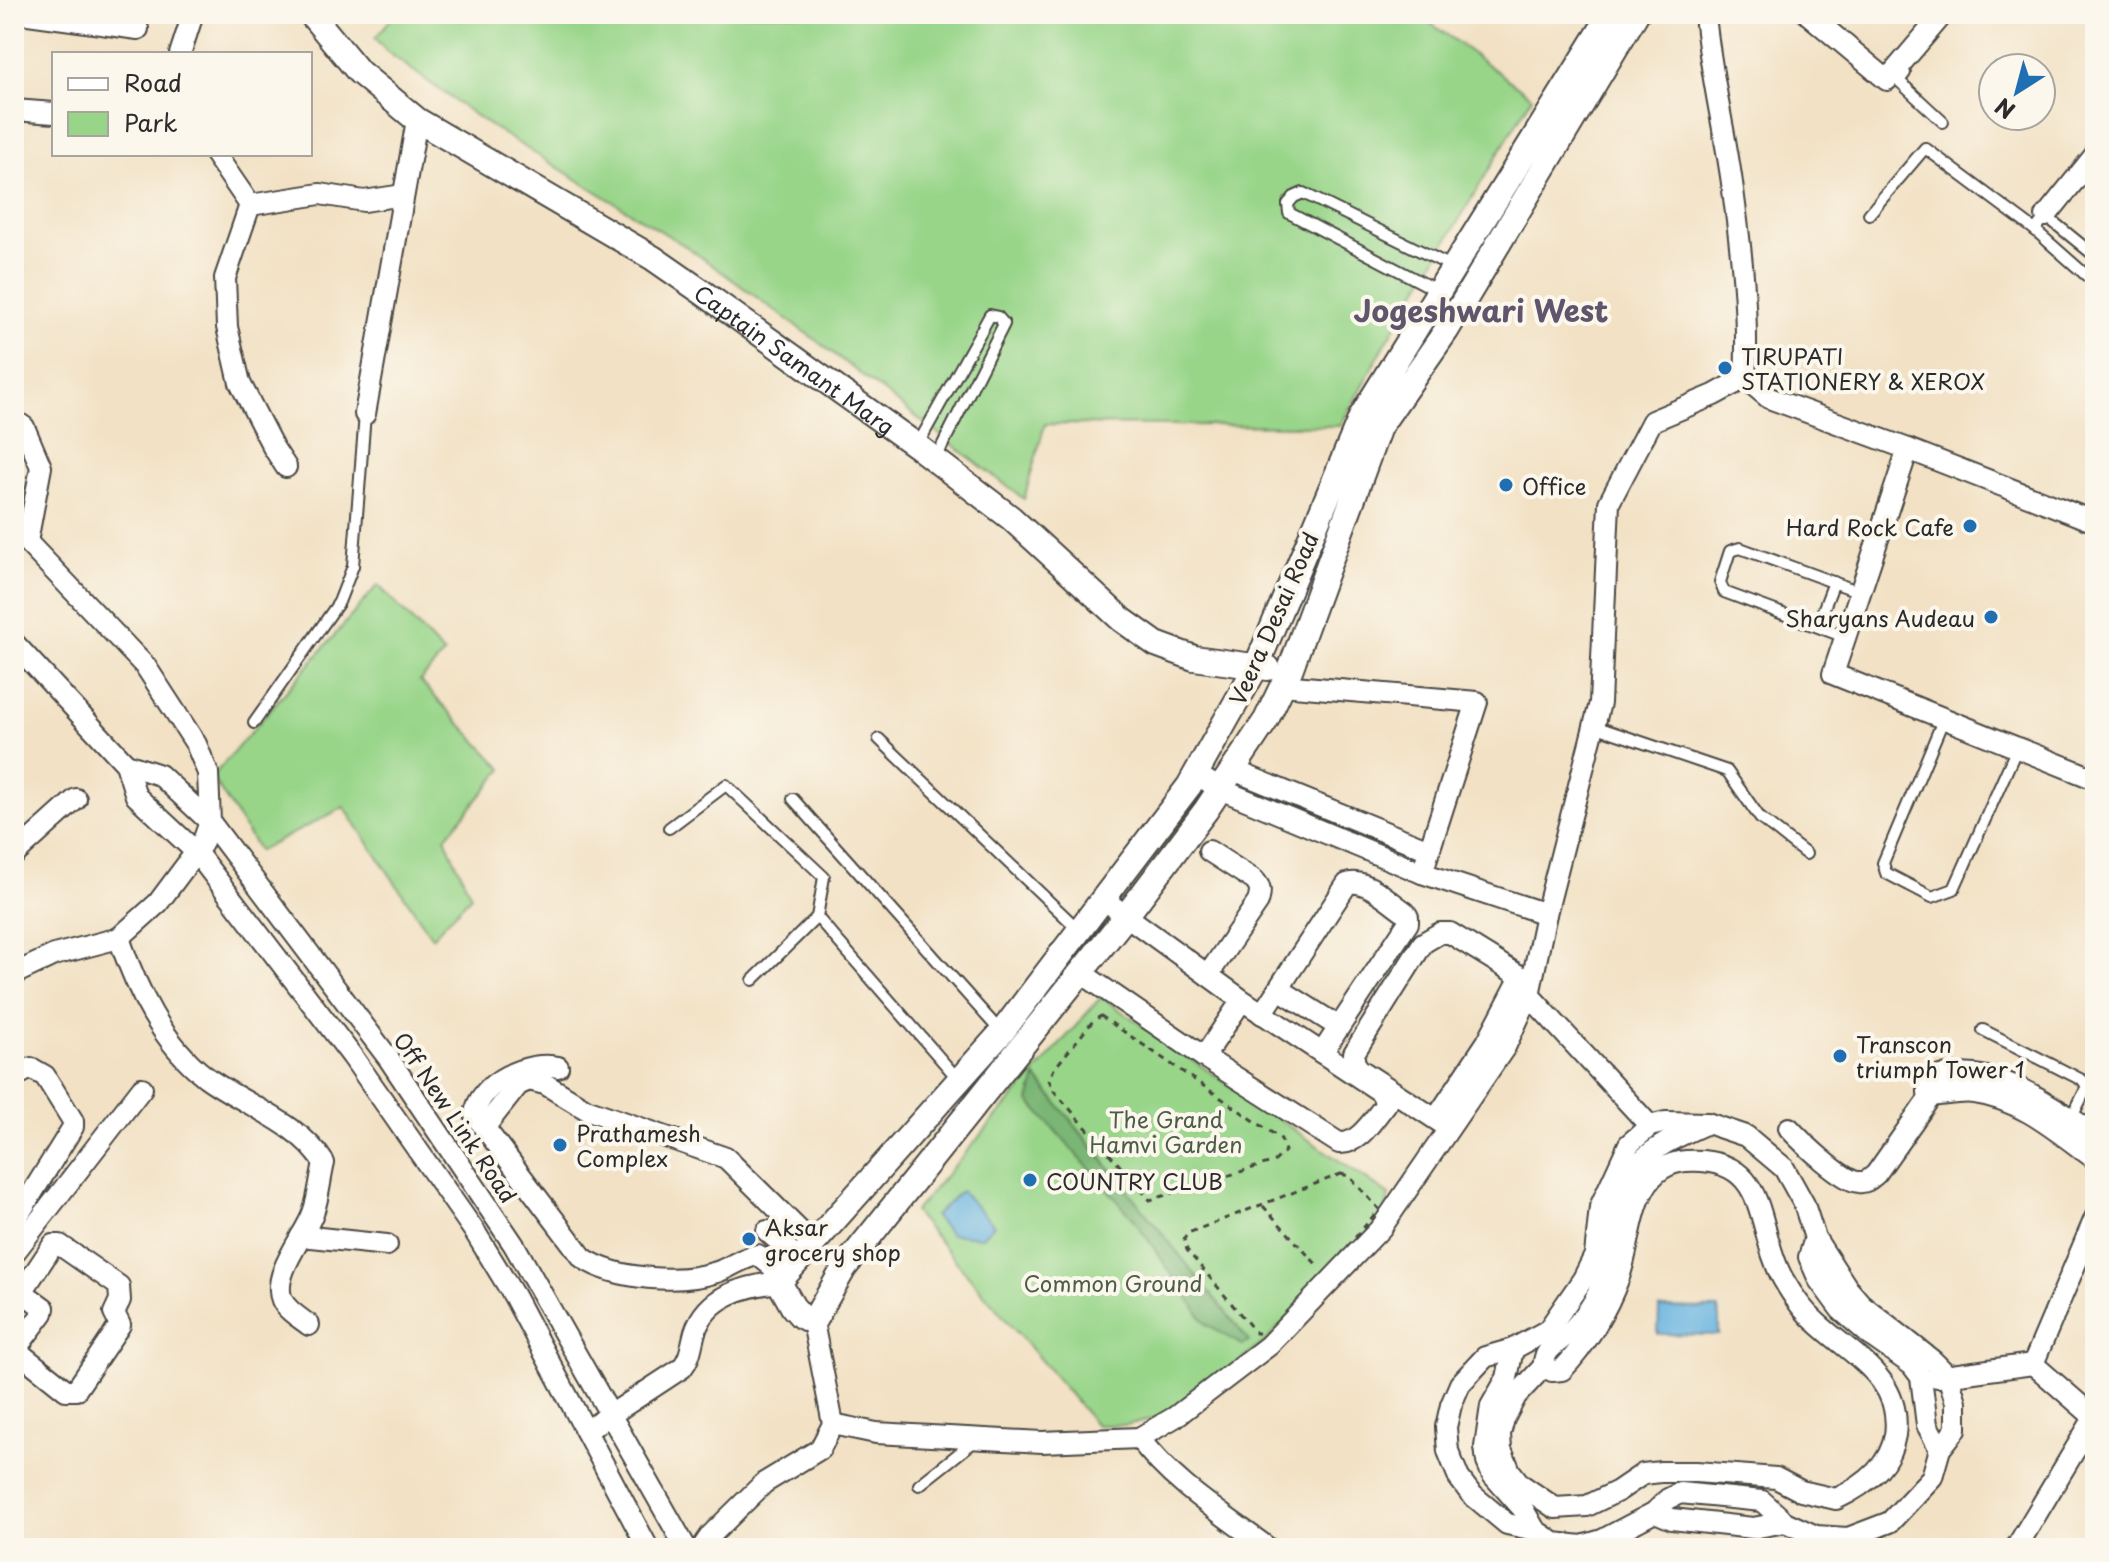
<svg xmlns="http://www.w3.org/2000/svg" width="2109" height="1562" viewBox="0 0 2109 1562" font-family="'Playpen Sans',sans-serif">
<rect width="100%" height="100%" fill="#fbf7ec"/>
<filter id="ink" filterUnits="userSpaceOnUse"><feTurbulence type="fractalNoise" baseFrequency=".0125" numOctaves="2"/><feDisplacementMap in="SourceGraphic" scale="16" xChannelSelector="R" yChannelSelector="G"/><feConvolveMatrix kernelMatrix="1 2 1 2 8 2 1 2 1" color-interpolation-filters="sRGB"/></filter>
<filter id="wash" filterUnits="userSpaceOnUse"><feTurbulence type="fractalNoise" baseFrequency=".006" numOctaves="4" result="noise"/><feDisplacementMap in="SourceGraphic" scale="32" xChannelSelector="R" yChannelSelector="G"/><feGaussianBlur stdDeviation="1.8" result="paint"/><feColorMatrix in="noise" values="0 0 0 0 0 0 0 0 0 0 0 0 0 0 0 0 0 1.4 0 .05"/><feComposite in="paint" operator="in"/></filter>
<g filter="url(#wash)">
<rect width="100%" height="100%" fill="#f2e1c4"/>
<g fill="#98d589" stroke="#62805a" stroke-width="2">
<path d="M395 14H1418L1532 97 1387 341 1340 426 1045 424 1024 499 817 341 690 249 487 124 386 51 375 38Z"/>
<path d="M378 585 444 654 420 681 503 769 445 838 471 896 432 937 344 807 259 851 212 777Z"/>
<path d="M1101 997 1389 1195 1387 1206 1378 1224 1266 1341 1172 1414 1126 1425H1096L914 1212Z"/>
</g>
<path fill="#7ab675" stroke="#527050" stroke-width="2" d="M1036 1077 1249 1341 1242 1345 1206 1324 1134 1219 1029 1101Z"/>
<g fill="#65b2df" stroke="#486e85" stroke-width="2">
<path d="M961 1191 994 1225 982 1237 950 1234 934 1216Z"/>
<path d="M1659 1308 1719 1309V1335L1658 1334Z"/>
</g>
</g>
<g filter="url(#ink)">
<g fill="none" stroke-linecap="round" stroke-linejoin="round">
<defs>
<g id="service">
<path d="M1905 73 1899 81 1943 122"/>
<path d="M1869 214 1925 148 2035 230 2095 283"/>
<path d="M2035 230 2046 216 2095 256"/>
<path d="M1438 291 1289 213 1288 204 1294 197 1303 193 1453 267"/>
<path d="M918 444 990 315 998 317 1004 324 935 460"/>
<path d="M1817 626 1834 582"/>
<path d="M1845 637 1724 592 1720 582 1730 551 1740 548 1860 592"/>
<path d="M1944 718 1883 863 1886 873 1932 897 1954 889 2017 748"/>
<path d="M254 723 339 602 353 566 365 414"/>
<path d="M1594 726 1727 771 1760 818 1806 854"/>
<path d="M879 739 1079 930"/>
<path d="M793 799 1000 1031"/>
<path d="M669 828 726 785 824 877 817 917"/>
<path d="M753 980 817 917 958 1079"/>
<path d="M1983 1030 2082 1080 2087 1087 2071 1119"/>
<path d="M919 1485 976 1440"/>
</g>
<g id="minor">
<path d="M28 14 138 29"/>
<path d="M1705 14C1710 71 1724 126 1732 183 1741 248 1749 313 1745 378L1769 398 1908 449 2095 522"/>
<path d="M1808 14 1887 80 1943 14"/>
<path d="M180 54 193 14"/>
<path d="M14 110 54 113"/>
<path d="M215 154 250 205"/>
<path d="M250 205 225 278 227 327 240 383 273 447 286 467"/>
<path d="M250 205 320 194 364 201 403 195"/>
<path d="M2046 216 2095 155"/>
<path d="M365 414 417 120"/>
<path d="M14 420 24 427 41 467 27 542 146 667 196 744 208 773 210 822 202 844 158 903 119 938C137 990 162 1043 206 1077 244 1105 299 1122 324 1163 320 1179 319 1197 313 1213 305 1236 271 1274 282 1300 287 1311 300 1318 309 1325"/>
<path d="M1908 449 1833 674 2095 779"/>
<path d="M14 643 126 764 136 796 196 852 352 1056 475 1232 514 1296 648 1548"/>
<path d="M1282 685 1477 702 1422 873"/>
<path d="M126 764 160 775 210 822 389 1059 514 1245 686 1548"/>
<path d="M1233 770 1429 850"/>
<path d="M1196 774 1220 789 1422 873 1546 914"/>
<path d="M14 855 76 799"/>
<path d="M1103 899 1242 1000 1381 1092 1386 1104C1374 1118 1359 1145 1339 1143L1204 1057 1242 1000"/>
<path d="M1080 972 1204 1057"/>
<path d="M14 974 54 955 119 938"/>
<path d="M1208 975 1258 902C1261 892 1261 887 1254 880L1209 851"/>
<path d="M1279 989 1339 1027"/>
<path d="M1529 995 1650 1126"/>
<path d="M1262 1014 1347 884C1365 877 1390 902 1405 912L1408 917V923L1322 1053"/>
<path d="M558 1067C530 1060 478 1082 475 1115L583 1258C616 1280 680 1284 717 1272 732 1267 742 1257 758 1255L784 1276"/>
<path d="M14 1077 31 1068 45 1076 73 1121V1127L14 1222"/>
<path d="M1436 1119 1487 1042 1521 977"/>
<path d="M1666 1122 1707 1123 1746 1136 1784 1168 1804 1204 1815 1238 1848 1289 1861 1304 1933 1361 1948 1376 1956 1402V1429L1940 1449 1932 1477 1890 1522 1848 1538 1816 1536 1785 1522 1762 1501 1680 1493 1668 1499 1655 1512 1602 1540 1582 1546 1554 1543 1535 1530 1507 1524 1471 1494 1459 1478 1448 1451 1446 1427 1451 1405 1460 1384 1485 1357 1513 1349 1548 1330 1583 1279 1595 1255 1600 1207 1629 1144 1650 1126Z"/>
<path d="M484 1128 518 1085 529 1080 545 1084 586 1109 726 1158 812 1243"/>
<path d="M1449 1128 1359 1069 1354 1062V1053L1423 943 1440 933H1450L1531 983"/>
<path d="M1789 1128C1801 1141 1843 1182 1859 1182 1867 1183 1871 1178 1876 1174L1931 1096"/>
<path d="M2095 1134C2050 1106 2006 1069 1951 1075 1941 1076 1934 1075 1928 1083V1093L1931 1096C1945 1095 1961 1091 1975 1093 2021 1099 2058 1132 2095 1159"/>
<path d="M2095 1218 2033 1364 2095 1418"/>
<path d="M767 1231 799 1259"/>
<path d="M301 1236 387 1245"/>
<path d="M1815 1238 1809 1257 1819 1280 1841 1310 1871 1336 1912 1365 1921 1377 1927 1425 1940 1449"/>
<path d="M14 1253 142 1088"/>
<path d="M14 1286 44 1308 43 1313 18 1346 17 1351 66 1390H76L120 1325 114 1313 120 1300 119 1286 60 1245H53L22 1292"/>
<path d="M1513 1349 1507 1378 1491 1406 1485 1447 1487 1462 1492 1474 1523 1509 1535 1530"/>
<path d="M1544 1366 1516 1396 1504 1419 1500 1434 1501 1450 1510 1471 1520 1484 1555 1508 1587 1506 1618 1491 1643 1474 1661 1472H1696L1776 1478 1801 1491 1836 1499C1864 1486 1890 1467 1895 1435 1903 1378 1851 1355 1816 1322 1803 1311 1791 1293 1783 1279 1754 1228 1772 1156 1686 1161 1630 1165 1634 1237 1619 1277 1607 1310 1586 1345 1562 1370L1552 1371 1544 1366C1542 1348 1563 1341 1573 1329 1582 1319 1593 1305 1598 1293 1614 1253 1606 1205 1634 1169 1652 1146 1682 1135 1707 1123"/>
<path d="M1937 1377 2033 1364"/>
<path d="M833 1424 876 1433 1042 1442 1139 1438 1175 1417 1268 1346 1381 1228 1505 1047 1529 995 1546 914 1600 703 1609 503 1652 421 1714 395 1745 378"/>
<path d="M586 1431 682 1368C691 1357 691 1346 695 1332 707 1295 745 1286 779 1282"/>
<path d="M1139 1438C1173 1484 1223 1514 1268 1548"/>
<path d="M1655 1512 1672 1519 1753 1528 1785 1522"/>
<path d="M702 1548 711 1535 764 1483 820 1449 833 1424 813 1322"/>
<path d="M2016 1548 2094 1418"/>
</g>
<g id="tertiary">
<path id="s1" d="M311 14 359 72 417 120 653 258 702 292 917 446 1011 518 1121 619 1156 644 1194 658 1268 668"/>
<path d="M1611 14 1362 415 1256 667 1189 786 1002 1032 779 1282 793 1307 801 1316 813 1322 844 1268 1126 916 1206 810 1266 720 1290 670 1379 427 1446 331 1636 14"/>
</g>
</defs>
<use href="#service" stroke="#494642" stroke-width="14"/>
<use href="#minor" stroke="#494642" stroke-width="24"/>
<use href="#tertiary" stroke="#494642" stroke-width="28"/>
<g stroke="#494642" stroke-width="3" stroke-dasharray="6 6" stroke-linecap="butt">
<path d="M1101 1016 1281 1139 1285 1151 1275 1161 1150 1200 1054 1091 1049 1080 1054 1069 1093 1021Z"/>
<path d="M1341 1174 1349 1176 1379 1209 1325 1274 1267 1333H1256L1187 1250 1184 1239 1188 1233Z"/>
<path d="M1263 1206 1317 1265"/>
</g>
<use href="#service" stroke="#fff" stroke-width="10"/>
<use href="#minor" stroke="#fff" stroke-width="20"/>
<use href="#tertiary" stroke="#fff" stroke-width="24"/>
</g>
</g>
<g fill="#1f6fb2" stroke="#fbf7ec" stroke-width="3">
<circle cx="1725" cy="368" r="8"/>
<circle cx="1506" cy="485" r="8"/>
<circle cx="1970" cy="526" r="8"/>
<circle cx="1991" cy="617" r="8"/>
<circle cx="1840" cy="1056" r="8"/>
<circle cx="560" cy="1145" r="8"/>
<circle cx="1030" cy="1180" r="8"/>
<circle cx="749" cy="1239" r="8"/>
</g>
<g text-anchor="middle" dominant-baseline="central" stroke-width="8" stroke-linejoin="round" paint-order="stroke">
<g font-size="22" fill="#2b2b2b" stroke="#fbf7ec" text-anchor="start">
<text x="1741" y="355">TIRUPATI<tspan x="1741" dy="25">STATIONERY &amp; XEROX</tspan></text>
<text x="1522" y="485">Office</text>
<text x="1954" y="526" text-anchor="end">Hard Rock Cafe</text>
<text x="1975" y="617" text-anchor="end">Sharyans Audeau</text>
<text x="1856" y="1043">Transcon<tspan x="1856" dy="25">triumph Tower 1</tspan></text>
<text x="576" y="1132">Prathamesh<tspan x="576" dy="25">Complex</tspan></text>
<text x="1046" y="1180">COUNTRY CLUB</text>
<text x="765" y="1226">Aksar<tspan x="765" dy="25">grocery shop</tspan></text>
</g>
<g font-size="22" fill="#2b2b2b" stroke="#fbf7ec">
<text stroke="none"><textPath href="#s1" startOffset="598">Captain Samant Marg</textPath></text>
<text transform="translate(1273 618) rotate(-66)">Veera Desai Road</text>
<text transform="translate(456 1117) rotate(56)">Off New Link Road</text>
</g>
<g font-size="22" fill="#4c5e47" stroke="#fbf7ec">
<text x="1166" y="1118">The Grand<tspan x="1166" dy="25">Hamvi Garden</tspan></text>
<text x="1113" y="1282">Common Ground</text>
</g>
<g font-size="30" font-weight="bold" fill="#5f556c" stroke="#fbf7ec">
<text x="1481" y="309">Jogeshwari West</text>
</g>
</g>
<rect width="2109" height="1562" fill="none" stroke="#fbf7ec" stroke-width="48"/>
<rect x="52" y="52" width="260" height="104" fill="#fbf7ec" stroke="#a8a59f" stroke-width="2"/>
<rect x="68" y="78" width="40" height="12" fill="#ffffff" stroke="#a8a59f" stroke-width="2"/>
<text x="124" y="92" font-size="24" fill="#2b2b2b">Road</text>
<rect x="68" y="112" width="40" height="24" fill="#98d589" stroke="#a8a59f" stroke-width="2"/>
<text x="124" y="132" font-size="24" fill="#2b2b2b">Park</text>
<g transform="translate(2017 92) rotate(216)"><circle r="38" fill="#fbf7ec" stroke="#a8a59f" stroke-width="2"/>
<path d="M0-6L14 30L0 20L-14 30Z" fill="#1f6fb2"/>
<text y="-12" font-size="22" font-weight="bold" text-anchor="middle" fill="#2b2b2b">N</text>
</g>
</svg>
